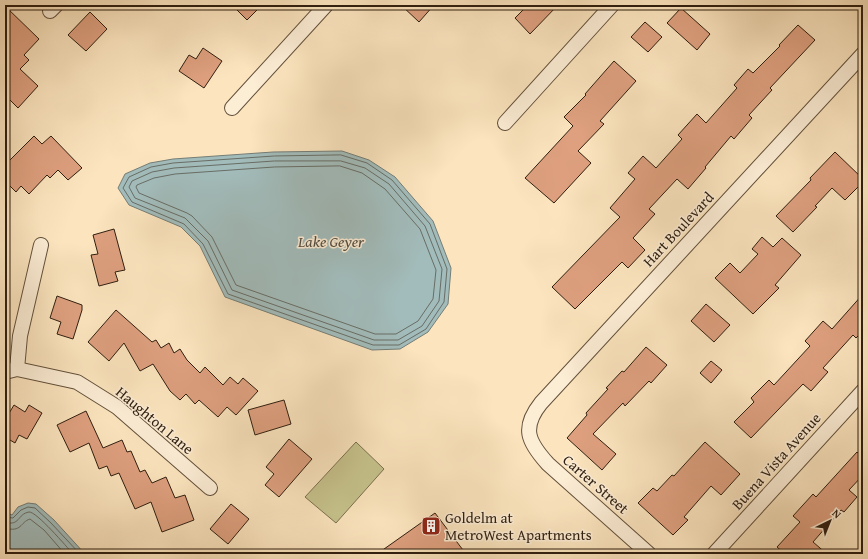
<svg xmlns="http://www.w3.org/2000/svg" width="868" height="559" viewBox="0 0 868 559" font-family="'Gentium Book Plus',serif">
<rect width="100%" height="100%" fill="#fbe4be"/>
<filter id="stains"><feTurbulence type="fractalNoise" baseFrequency=".005" numOctaves="4"/><feColorMatrix values="0 0 0 0 .2 0 0 0 0 .09 0 0 0 0 .02 0 0 0 .5 -.17"/></filter>
<radialGradient id="worn" r=".72"><stop offset=".6" stop-color="#630" stop-opacity="0"/><stop offset="1" stop-color="#630" stop-opacity=".3"/></radialGradient>
<path fill="#c6c28c" stroke="#7a704e" d="M356 442 384 469 336 523 305 497Z"/>
<g fill="#a2bcbb" stroke="#747d76">
<path d="M342 151 369 160 395 177 433 221 451 268 448 304 428 332 400 349 372 350 225 297 200 246 181 227 129 205 118 188 125 174 150 163 173 159 273 152Z"/>
<path d="M28 503 36 504 54 520 85 554H5V512L12 515 18 507Z"/>
</g>
<g fill="none" stroke-linecap="round" stroke-linejoin="round">
<g stroke="#686d65" stroke-width="1">
<path d="M341 155 367 163 392 180 430 224 447 269 444 302 426 329 399 345H373L228 294 203 244 184 224 132 202 123 188 129 177 151 167 173 163 274 156Z"/>
<path d="M341 161 365 168 389 184 425 226 442 269 439 301 422 326 398 340H374L232 290 208 241 185 218 135 198 129 187 132 181 152 172 174 168 274 161Z"/>
<path d="M340 166 362 173 385 189 420 229 436 270 433 299 418 321 396 334H375L236 285 212 237 192 216 187 213 139 193 136 187 137 185 154 178 175 174 274 167Z"/>
<path d="M5 517 13 518 21 510 28 507 35 508 51 523 80 554"/>
<path d="M5 522C20 527 17 514 29 512 36 511 67 547 73 554"/>
<path d="M5 528C22 533 20 522 30 519L44 530 65 554"/>
</g>
</g>
<g fill="#dea07f" stroke="#2f1e0f">
<path d="M232 5H262L247 20Z"/>
<path d="M401 5H434L419 22Z"/>
<path d="M528 5H558L530 34 515 18Z"/>
<path d="M5 6 39 39 24 55 29 60 20 69 38 86 18 108 5 95Z"/>
<path d="M681 8 710 34 697 50 667 23Z"/>
<path d="M90 12 107 29 86 51 68 35Z"/>
<path d="M645 22 662 37 648 52 631 37Z"/>
<path d="M798 25 815 40 770 88 772 90 749 115 752 118 734 139 731 136 705 167 706 168 688 189 677 179 649 209 655 214 633 238 645 250 628 268 622 262 575 309 552 287 620 217 610 208 635 179 628 173 643 156 656 168 682 139 678 135 697 114 706 123 737 88 734 85 748 69 753 73 780 46 779 45Z"/>
<path d="M203 48 222 61 204 88 179 71 189 55 196 59Z"/>
<path d="M614 61 636 81 600 121 604 124 578 151 591 163 554 203 525 178 573 126 564 117 586 95 585 94Z"/>
<path d="M34 136 42 144 51 136 82 168 68 180 58 170 50 178 47 175 29 194 21 186 16 192 5 181V165Z"/>
<path d="M835 152 863 179V182L845 200 832 188 815 206 817 207 793 232 776 216 811 180 810 178Z"/>
<path d="M114 229 125 270 115 272 118 281 99 286 91 255 98 254 93 235Z"/>
<path d="M762 237 773 247 782 238 801 255 775 285 779 288 753 314 715 278 730 263 740 273 758 254 752 249Z"/>
<path d="M863 294V331L856 338 853 335 823 368 828 372 811 391 803 384 751 438 734 422 754 402 751 398 769 380 774 385 810 346 805 341 823 321 832 329Z"/>
<path d="M57 296 82 305V310L73 339 57 334 61 322 50 318Z"/>
<path d="M706 304 730 325 714 342 691 321Z"/>
<path d="M116 310 152 342 156 340 161 348 169 343 174 353 180 349 187 360 200 373 205 367 223 385 230 377 238 384 243 378 258 391 236 415 227 407 218 417 199 400 195 404 186 394 180 400 170 391 153 364 140 371 124 343 109 361 88 342Z"/>
<path d="M646 347 667 365 651 383 649 381 625 406 623 403 593 434 616 454 602 470 567 438 587 415 586 413 608 389 606 388 622 371 624 372Z"/>
<path d="M711 361 722 370 711 383 700 373Z"/>
<path d="M284 400 291 424 255 435 248 410Z"/>
<path d="M14 405 25 412 29 405 42 413 27 439 19 435 15 443 5 437V420Z"/>
<path d="M86 411 103 448 122 440 127 452 131 451 140 472 145 470 152 483 166 477 175 498 185 495 194 520 162 532 151 502 135 509 119 473 111 476 107 466 99 469 89 443 70 452 57 425Z"/>
<path d="M289 439 312 459 279 497 265 485 274 474 266 467Z"/>
<path d="M705 442 740 474 721 495 711 486 684 517 688 520 673 535 638 503 653 488 657 491 672 475 674 476Z"/>
<path d="M857 452 863 458V475L849 490 857 497 844 512 841 510 813 542 827 554H785L777 547 800 522 793 516 813 494 816 497Z"/>
<path d="M231 504 249 519 228 544 210 529Z"/>
<path d="M435 513 466 554H377Z"/>
</g>
<g fill="none" stroke-linecap="round" stroke-linejoin="round">
<defs>
<g id="street">
<path d="M50 11 56 5"/>
<path d="M232 108 326 5"/>
<path d="M505 123 612 5"/>
<path d="M17 369 20 336 41 245"/>
<path d="M5 372 17 369 77 382 117 407 210 488"/>
<path d="M649 554 548 464C528 442 521 428 541 403L863 54"/>
<path d="M714 554 863 391"/>
</g>
</defs>
<use href="#street" stroke="#62503b" stroke-width="16"/>
<use href="#street" stroke="#fcedd5" stroke-width="14"/>
</g>
<defs>
<symbol id="building-square" viewBox="-11 -11 22 22"><rect x="-9" y="-9" width="18" height="18" rx="4" fill="#8f2418" stroke="#fcedd5"/><path d="M-4-6H4V6H1V3H-1V6H-4ZM-2.5-4.3h1.7v1.8h-1.7ZM.8-4.3h1.7v1.8H.8ZM-2.5-1h1.7V.8h-1.7ZM.8-1h1.7V.8H.8Z" fill="#fff"/></symbol>
</defs>
<g fill-rule="evenodd">
<use href="#building-square" x="420" y="515" width="22" height="22"/>
</g>
<g text-anchor="middle" dominant-baseline="central" stroke-width="3" stroke-linejoin="round" paint-order="stroke">
<g font-size="15" fill="#2f1e0f" stroke="#fcedd5">
<text transform="translate(678 229) rotate(-47)">Hart Boulevard</text>
<text transform="translate(155 420) rotate(40)">Haughton Lane</text>
<text transform="translate(776 461) rotate(-48)">Buena Vista Avenue</text>
<text transform="translate(596 484) rotate(41)">Carter Street</text>
</g>
<g font-size="15" fill="#2f1e0f" stroke="#fcedd5" text-anchor="start">
<text x="445" y="517">Goldelm at<tspan x="445" dy="17">MetroWest Apartments</tspan></text>
</g>
<g font-size="16" font-style="italic" fill="#524d43" stroke="#fcedd5">
<text x="331" y="241">Lake Geyer</text>
</g>
</g>
<rect width="868" height="559" fill="none" stroke="#fbe4be" stroke-width="20"/>
<rect x="6" y="6" width="856" height="547" fill="none" stroke="#2f1e0f" stroke-width="2"/>
<rect x="10" y="10" width="848" height="539" fill="none" stroke="#2f1e0f"/>
<g transform="translate(830 521) rotate(43)" stroke="#fcedd5" stroke-width="3" paint-order="stroke">
<path d="M0-3L7 15L0 10L-7 15Z" fill="#2f1e0f"/>
<text y="-6" font-size="11" font-weight="bold" text-anchor="middle" fill="#2f1e0f">N</text>
</g>
<rect width="100%" height="100%" filter="url(#stains)"/>
<rect width="100%" height="100%" fill="url(#worn)"/>
</svg>
